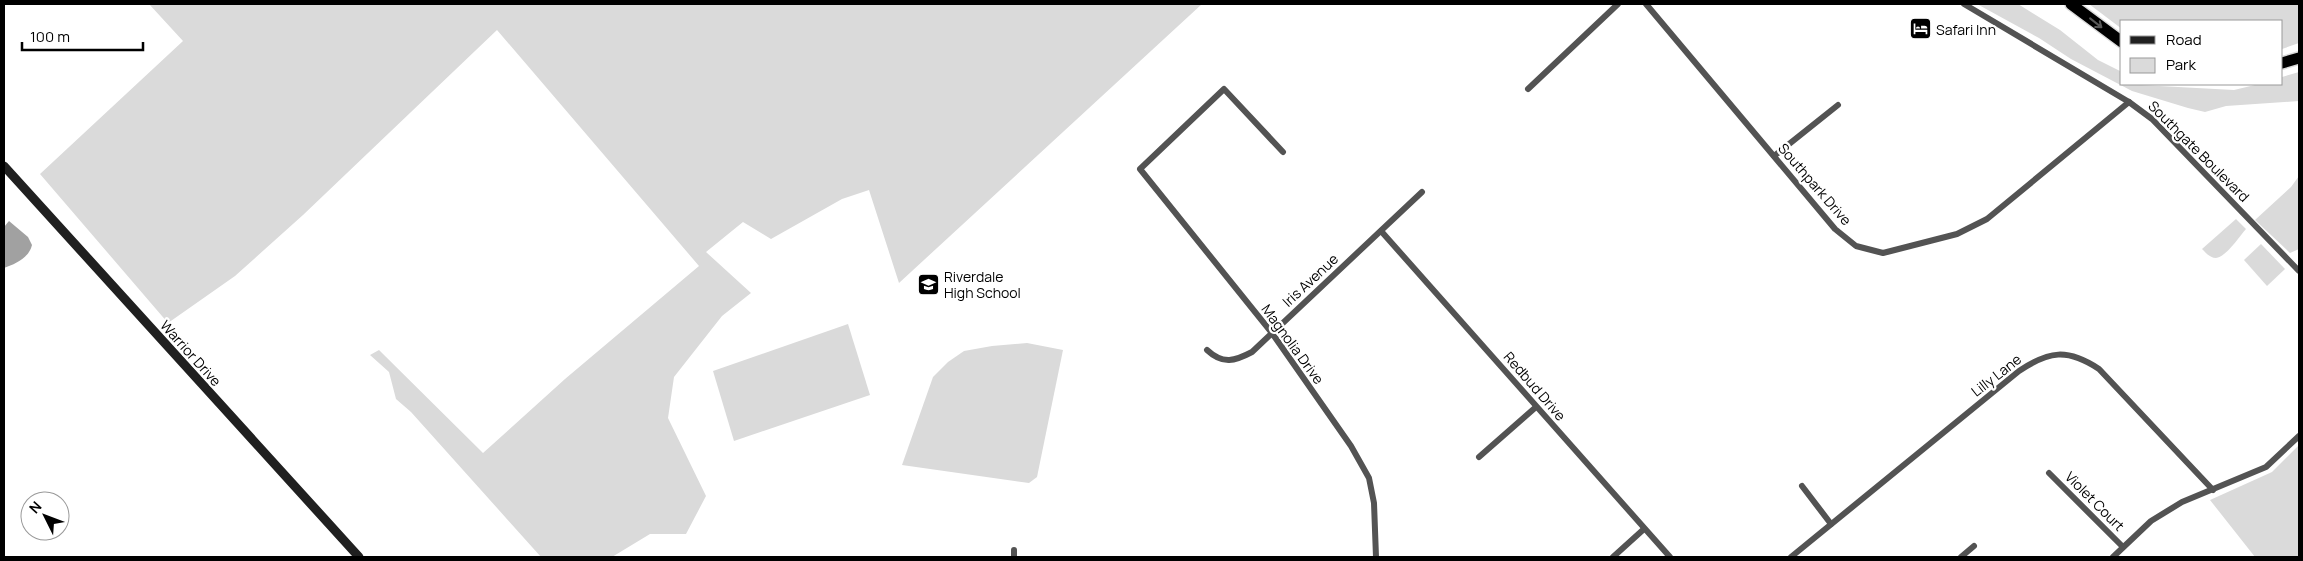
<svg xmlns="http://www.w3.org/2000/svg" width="2303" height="561" viewBox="0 0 2303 561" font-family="Manrope,sans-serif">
<rect width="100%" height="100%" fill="#fff"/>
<g fill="#dadada">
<path d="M149 4H1202L899 283 869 190 842 199 771 239 743 222 706 252 751 293 722 316 674 377 668 418 706 496 686 534H650L612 557H541L411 412 396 399 389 372 370 355 379 350 483 453 565 379 699 266 497 30 303 215 235 276 168 323 40 174 183 41Z"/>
<path d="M1977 4H2018L2060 30 2098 60 2122 72V84L2234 90 2259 84H2282V77L2299 72V101L2226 106 2205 112 2188 108 2132 91 2071 59 2039 38Z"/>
<path d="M2089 4H2299V43L2282 49V21H2122V29Z"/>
<path d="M2299 176V249L2290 253 2255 220 2291 187Z"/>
<path d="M2236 219 2246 229C2239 237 2226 257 2216 258 2210 258 2206 253 2202 249Z"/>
<path d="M2261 244 2285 269 2267 286 2244 260Z"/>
<path d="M848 324 870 395 734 441 713 371Z"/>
<path d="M1027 343 1063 350 1037 477 1029 483 902 465 933 377 948 362 964 351 992 346Z"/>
<path d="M2299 445V557H2255L2210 500 2272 472Z"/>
</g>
<path fill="#a1a1a1" d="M9 221 28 237 32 245C29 258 15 264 4 268V227Z"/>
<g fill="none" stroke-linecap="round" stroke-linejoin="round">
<defs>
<g id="highway">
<path d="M2071 4 2122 42"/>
<path d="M2282 63 2299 58"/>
</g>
</defs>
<use href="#highway" stroke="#dbdbdb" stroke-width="14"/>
<g stroke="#535353" stroke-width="6">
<path d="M1646 4 1835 229 1856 246 1883 253 1957 234 1987 219 2129 102"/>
<path d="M1964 4 2129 102 2152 119 2299 271"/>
<path d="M1528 89 1618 4"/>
<path d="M1283 152 1224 89 1140 169 1272 333 1351 446 1369 478 1374 503 1376 557"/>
<path d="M1774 156 1838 105"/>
<path d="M1381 231 1670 557"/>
<path d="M1207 350C1223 365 1235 361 1252 352L1422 192"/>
<path d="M1479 457 1536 407"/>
<path d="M2049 473 2123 547"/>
<path d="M1802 486 1831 524"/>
<path d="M1014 557V550"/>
<path d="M1613 557 1644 529"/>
<path d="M1791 557 2019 371C2049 351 2067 348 2099 369L2213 490"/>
<path d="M1961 557 1974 546"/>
<path d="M2113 557 2151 521 2182 502 2266 467 2299 436"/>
</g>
<path stroke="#202020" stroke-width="9" d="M4 166 359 557"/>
<use href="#highway" stroke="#000" stroke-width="11"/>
</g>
<defs><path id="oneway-shaft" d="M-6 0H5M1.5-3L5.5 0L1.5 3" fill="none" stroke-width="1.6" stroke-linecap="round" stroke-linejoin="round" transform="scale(1.25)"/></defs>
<use stroke="#595959" href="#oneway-shaft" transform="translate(2096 23) rotate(38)"/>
<defs>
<symbol id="hotel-square" viewBox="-11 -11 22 22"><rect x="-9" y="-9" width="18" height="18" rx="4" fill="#000" stroke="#fff"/><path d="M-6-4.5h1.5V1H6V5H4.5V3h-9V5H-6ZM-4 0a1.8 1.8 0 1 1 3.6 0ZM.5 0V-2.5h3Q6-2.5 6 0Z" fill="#fff"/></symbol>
<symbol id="school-square" viewBox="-11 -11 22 22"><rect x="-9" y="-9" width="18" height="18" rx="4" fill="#000" stroke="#fff"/><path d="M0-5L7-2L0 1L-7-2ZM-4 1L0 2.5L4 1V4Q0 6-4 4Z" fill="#fff"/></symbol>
</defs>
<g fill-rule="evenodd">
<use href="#hotel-square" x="1908" y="16" width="25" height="25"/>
<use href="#school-square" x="916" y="272" width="25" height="25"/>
</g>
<g text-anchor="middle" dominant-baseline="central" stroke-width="4.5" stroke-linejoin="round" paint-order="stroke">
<g font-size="14" fill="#000" stroke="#fff" text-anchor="start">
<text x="1936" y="29">Safari Inn</text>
<text x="944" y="276">Riverdale<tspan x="944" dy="16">High School</tspan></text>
</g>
<g font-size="14" fill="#000" stroke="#fff">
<text transform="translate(2199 151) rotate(45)">Southgate Boulevard</text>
<text transform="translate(1815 184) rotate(49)">Southpark Drive</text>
<text transform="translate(1310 280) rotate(-43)">Iris Avenue</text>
<text transform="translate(1293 344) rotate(54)">Magnolia Drive</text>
<text transform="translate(191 353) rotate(48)">Warrior Drive</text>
<text transform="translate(1996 375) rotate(-38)">Lilly Lane</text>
<text transform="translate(1535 386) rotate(49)">Redbud Drive</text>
<text transform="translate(2095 501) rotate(45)">Violet Court</text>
</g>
</g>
<rect width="2303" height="561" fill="none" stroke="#000000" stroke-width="10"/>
<rect x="2120" y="20" width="162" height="65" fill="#ffffff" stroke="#999999"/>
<rect x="2130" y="36" width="25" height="8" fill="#202020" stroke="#999999"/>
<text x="2166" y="45" font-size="15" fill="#000000">Road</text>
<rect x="2130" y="58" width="25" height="15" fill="#dadada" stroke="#999999"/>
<text x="2166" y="70" font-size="15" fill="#000000">Park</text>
<g transform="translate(45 516) rotate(312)"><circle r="24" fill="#ffffff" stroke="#999999"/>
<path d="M0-4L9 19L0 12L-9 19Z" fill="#000000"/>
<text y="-8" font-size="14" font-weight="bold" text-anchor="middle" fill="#000000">N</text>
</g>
<path d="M22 42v8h121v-8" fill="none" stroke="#000000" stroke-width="2.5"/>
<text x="30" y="42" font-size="15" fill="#000000" stroke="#ffffff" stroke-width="4" paint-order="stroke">100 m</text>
</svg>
